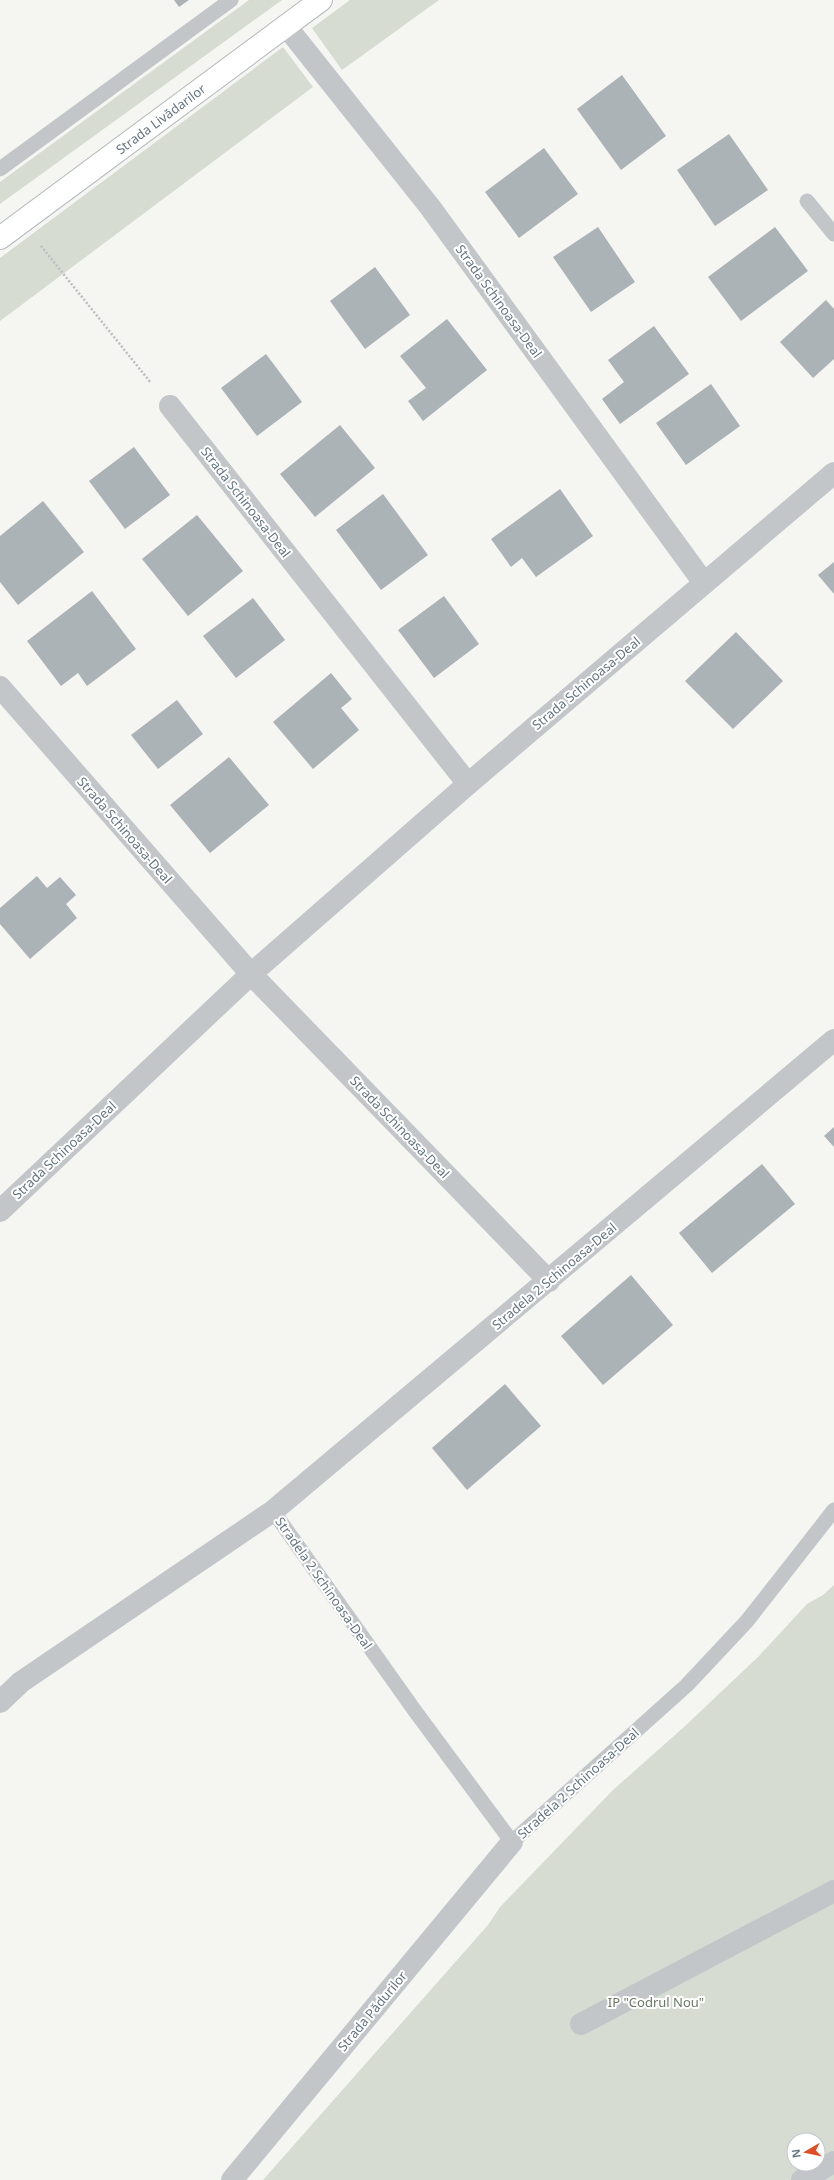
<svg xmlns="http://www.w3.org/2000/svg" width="834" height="2180" viewBox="0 0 834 2180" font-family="'Noto Sans',sans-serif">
<rect width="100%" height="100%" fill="#f5f5f1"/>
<g fill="#d6dcd2" fill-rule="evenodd">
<path d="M249 0H282L0 204V182Z"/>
<path d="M350 0H439L342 70 312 28Z"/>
<path d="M283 47 313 87 0 321V258Z"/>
<path d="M834 1585V2180H263L488 1925 500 1907 613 1790 684 1727 759 1656 807 1604 823 1595ZM794 2140H818V2164H794Z"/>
</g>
<g fill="#abb3b7">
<path d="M174 0H189L179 7Z"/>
<path d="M622 75 666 136 621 170 577 109Z"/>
<path d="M729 134 768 190 715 226 677 170Z"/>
<path d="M544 148 578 194 519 238 485 192Z"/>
<path d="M598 227 635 282 591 312 553 257Z"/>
<path d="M775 227 808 271 741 321 708 277Z"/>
<path d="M375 267 410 315 365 349 330 301Z"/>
<path d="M826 300 834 309V359L813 378 780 342Z"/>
<path d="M447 319 487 370 423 421 408 401 426 388 400 356Z"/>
<path d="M654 326 689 374 620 424 602 399 624 382 608 360Z"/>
<path d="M266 354 302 402 257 436 221 388Z"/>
<path d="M711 384 740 426 686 465 656 423Z"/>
<path d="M340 425 375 468 315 517 280 474Z"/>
<path d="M134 447 170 495 125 529 89 481Z"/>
<path d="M560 489 593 536 536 577 522 558 511 567 491 539Z"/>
<path d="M383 494 428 555 381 590 336 530Z"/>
<path d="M43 501 84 552 18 605 0 582V536Z"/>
<path d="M197 515 243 571 188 616 142 559Z"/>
<path d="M834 562V594L818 575Z"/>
<path d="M92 591 136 649 87 686 78 673 61 686 27 641Z"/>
<path d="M444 596 479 644 434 678 398 630Z"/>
<path d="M253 598 285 640 236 678 203 636Z"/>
<path d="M736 632 783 681 733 729 685 681Z"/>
<path d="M331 673 352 699 341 708 359 730 313 769 273 722Z"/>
<path d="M177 700 203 734 158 769 131 735Z"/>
<path d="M229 757 269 805 210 853 170 805Z"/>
<path d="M37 876 47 888 60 877 76 895 66 904 77 918 30 959 0 924V908Z"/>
<path d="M834 1127V1147L824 1136Z"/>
<path d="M762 1164 795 1204 712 1273 679 1233Z"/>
<path d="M631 1275 673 1325 603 1385 561 1336Z"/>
<path d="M505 1384 541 1426 467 1490 432 1448Z"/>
</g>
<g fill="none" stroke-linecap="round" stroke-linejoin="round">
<defs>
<g id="secondary">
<path id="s1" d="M0 238 321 0"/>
</g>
</defs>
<use href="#secondary" stroke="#b4babe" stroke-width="24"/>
<path stroke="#bcbec0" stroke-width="2.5" stroke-dasharray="2 2" stroke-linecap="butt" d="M41 246 151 383"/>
<g stroke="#c2c6c9" stroke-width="15">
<path d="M0 169 231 0"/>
<path d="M807 201 834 234"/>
<path d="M273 1511 415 1711 512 1842 687 1685 747 1621 834 1510"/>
</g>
<g stroke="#c2c6c9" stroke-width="22">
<path d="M286 26 430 207 704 583"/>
<path d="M170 406 468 784"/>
<path d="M0 687 251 974 549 1281"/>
<path d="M0 1211 251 974 468 784 834 473"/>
<path d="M0 1702 21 1682 273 1511 834 1040"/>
<path d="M581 2024 834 1891"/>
<path d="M232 2180 512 1842"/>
<path d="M802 2180 834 2162"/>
</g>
<use href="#secondary" stroke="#fff" stroke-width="22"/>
</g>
<g text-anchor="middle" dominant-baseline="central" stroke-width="4" stroke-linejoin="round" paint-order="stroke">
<g font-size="13" fill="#647582" stroke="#fff">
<text stroke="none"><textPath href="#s1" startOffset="200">Strada Livădarilor</textPath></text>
<text transform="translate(499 301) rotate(54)">Strada Schinoasa-Deal</text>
<text transform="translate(246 502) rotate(52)">Strada Schinoasa-Deal</text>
<text transform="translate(586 683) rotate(-40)">Strada Schinoasa-Deal</text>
<text transform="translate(125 830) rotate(49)">Strada Schinoasa-Deal</text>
<text transform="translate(400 1127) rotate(46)">Strada Schinoasa-Deal</text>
<text transform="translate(64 1150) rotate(-43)">Strada Schinoasa-Deal</text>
<text transform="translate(554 1276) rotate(-40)">Stradela 2 Schinoasa-Deal</text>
<text transform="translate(324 1583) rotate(55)">Stradela 2 Schinoasa-Deal</text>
<text transform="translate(578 1783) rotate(-42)">Stradela 2 Schinoasa-Deal</text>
<text transform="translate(372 2011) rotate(-50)">Strada Pădurilor</text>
</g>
<g font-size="13" fill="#687963" stroke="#fff">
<text x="656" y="2002">IP "Codrul Nou"</text>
</g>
</g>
<g transform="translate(806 2152) rotate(261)"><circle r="19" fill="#ffffff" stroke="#c1c8cd"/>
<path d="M0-3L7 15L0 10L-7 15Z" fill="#e14d25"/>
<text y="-6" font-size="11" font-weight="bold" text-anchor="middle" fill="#647582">N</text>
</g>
</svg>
